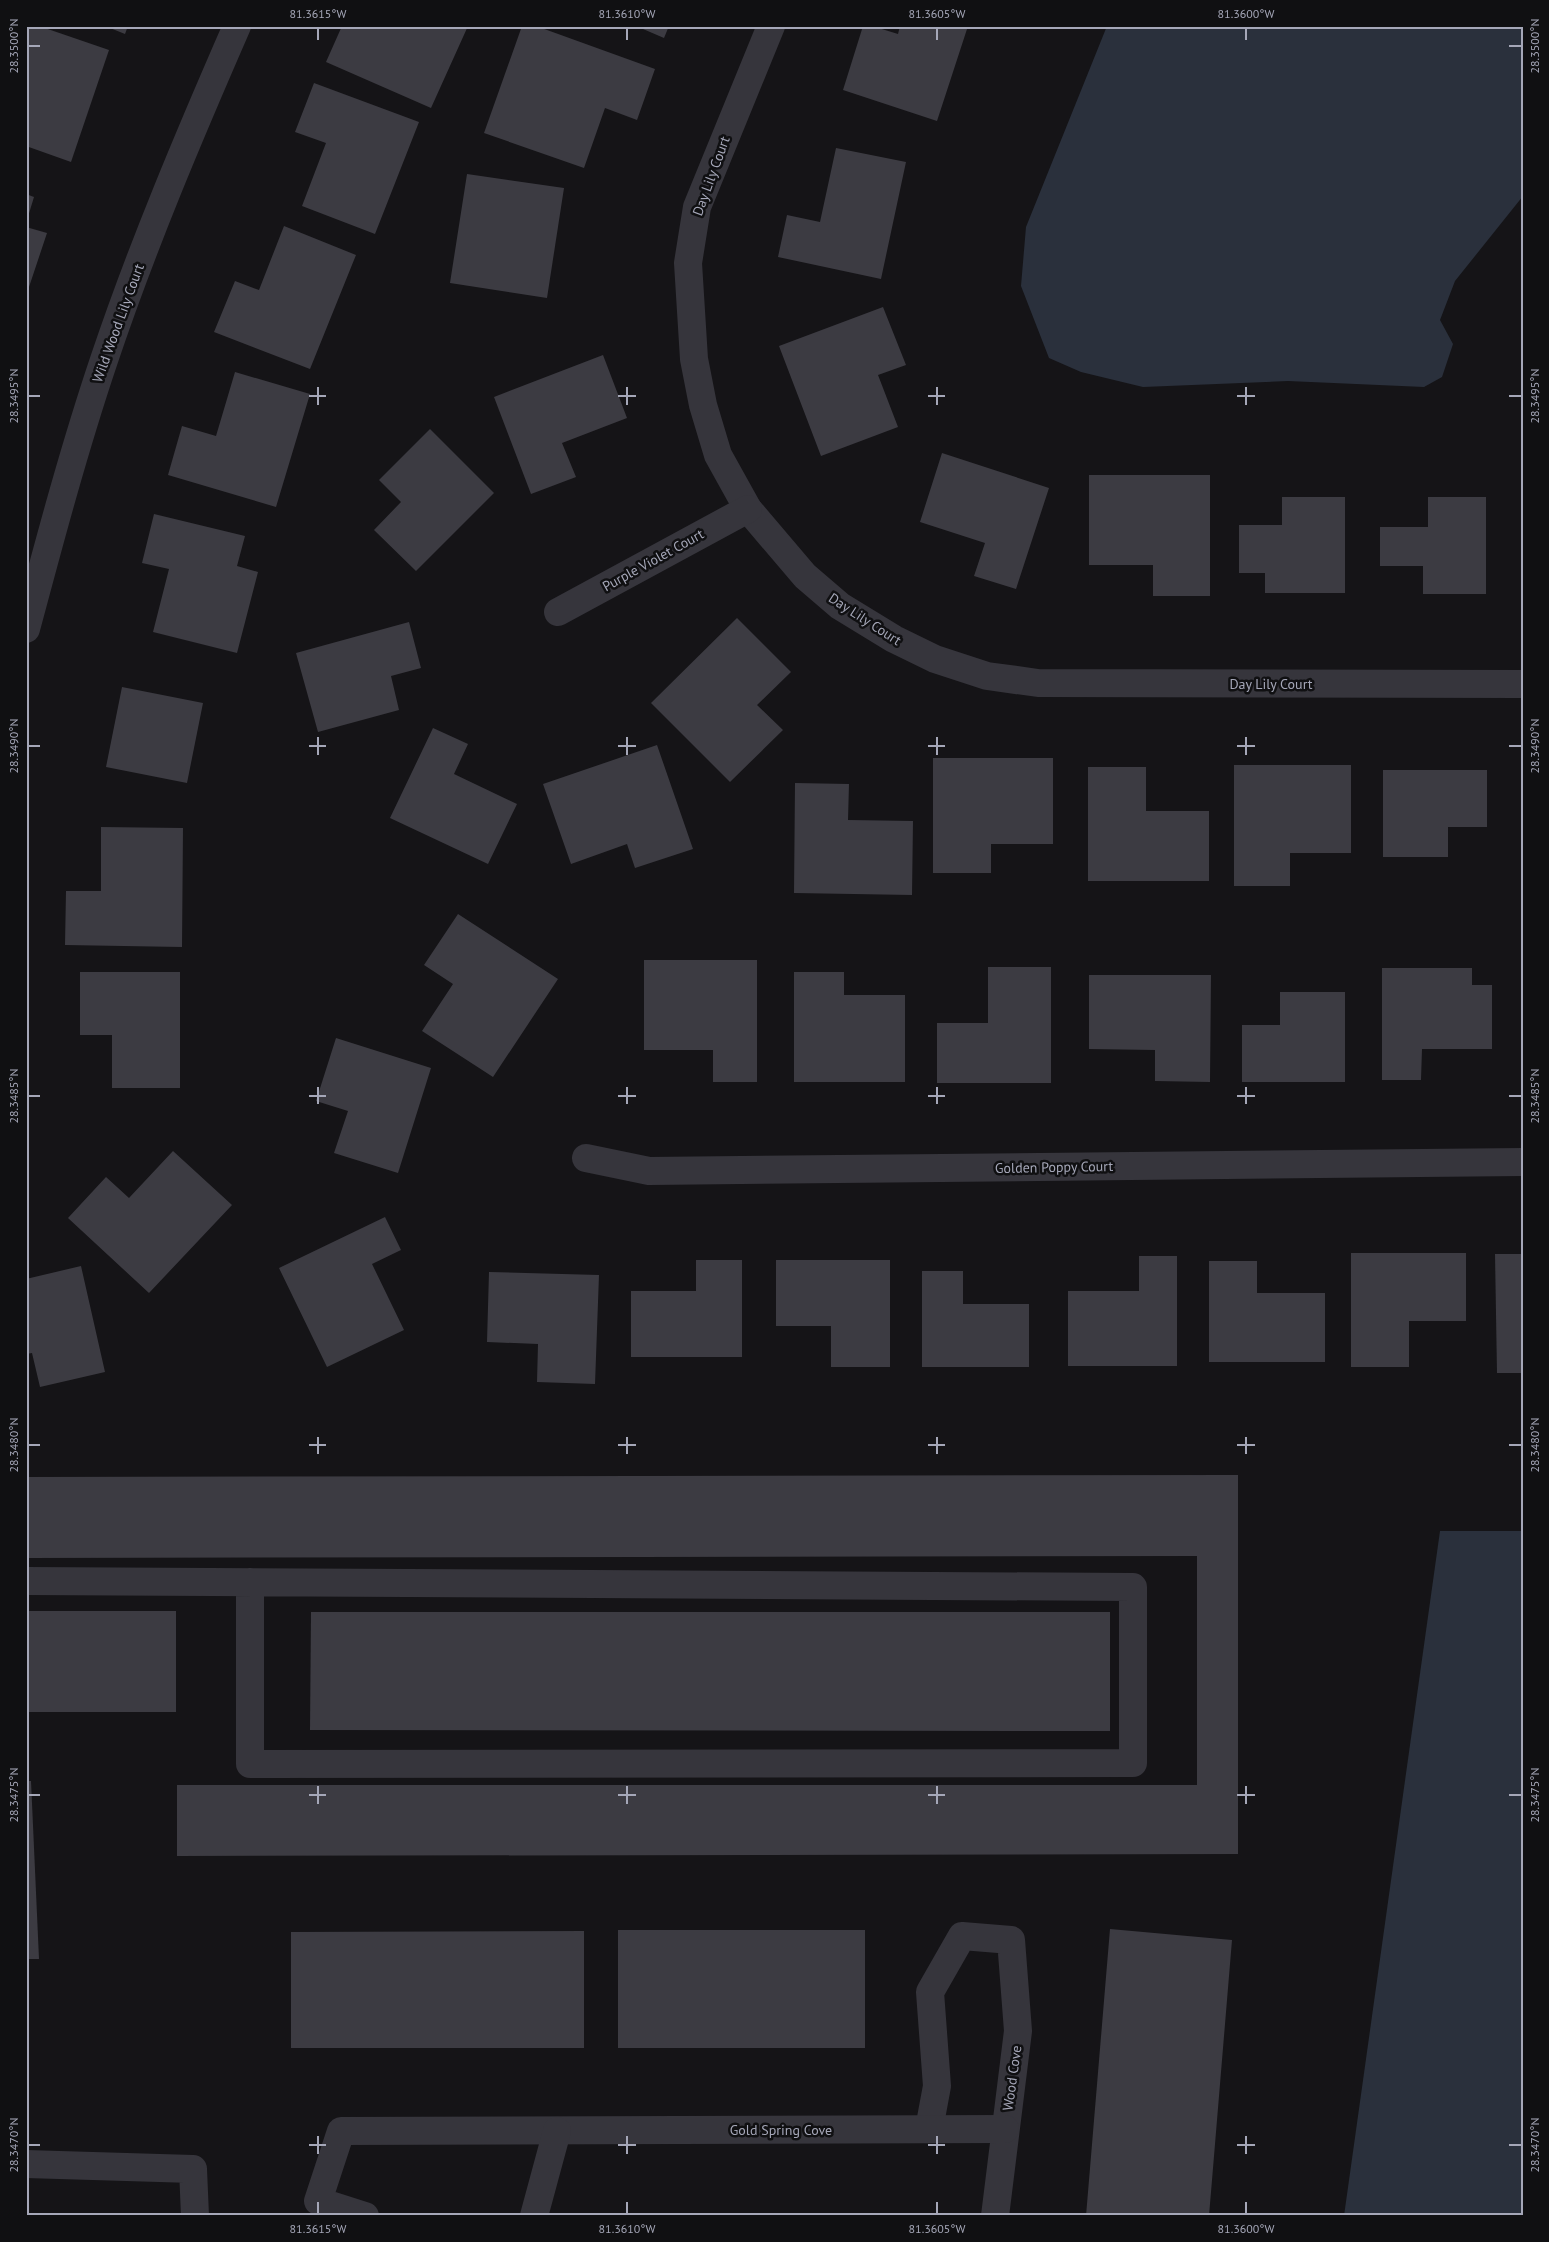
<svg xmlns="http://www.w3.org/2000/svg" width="1549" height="2242" viewBox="0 0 1549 2242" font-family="'PT Sans',sans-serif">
<rect width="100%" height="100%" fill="#151417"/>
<g fill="#2a303c">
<path d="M1107 26H1523V196L1455 281 1440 320 1453 344 1442 377 1424 387 1288 381 1143 387 1081 372 1049 358 1021 286 1026 227Z"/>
<path d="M1440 1531H1523V2216H1344Z"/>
</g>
<g fill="#3c3b42">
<path d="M26 26H39L109 50 71 162 26 146Z"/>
<path d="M105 26H128L125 34Z"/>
<path d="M342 26 372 28 373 26H468L431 108 326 62Z"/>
<path d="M522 26H536L655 69 637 120 605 108 584 168 484 133Z"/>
<path d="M636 26H669L664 38Z"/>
<path d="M863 26H872L898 34 900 26H968L937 121 843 90Z"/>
<path d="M314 83 419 122 375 234 302 206 326 143 295 132Z"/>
<path d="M836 148 906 162 881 279 778 257 787 215 820 222Z"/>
<path d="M467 174 564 188 547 298 450 283Z"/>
<path d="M26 194 34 197 27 220H26Z"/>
<path d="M284 226 356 255 310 369 214 332 235 281 259 290Z"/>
<path d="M26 227 47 233 27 293H26Z"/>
<path d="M883 307 906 365 878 375 898 427 821 456 779 346Z"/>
<path d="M603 355 627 418 562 443 576 477 531 494 494 397Z"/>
<path d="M235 372 310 394 276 507 168 475 182 426 216 436Z"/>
<path d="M430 429 494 493 416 571 374 530 401 502 379 480Z"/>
<path d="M942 453 1049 488 1016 589 974 576 985 543 920 522Z"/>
<path d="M1089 475H1210V596H1153V565H1089Z"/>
<path d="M1282 497H1345V593H1265V573H1239V525H1282Z"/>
<path d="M1428 497H1486V594H1423V566H1380V527H1428Z"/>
<path d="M154 514 245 536 237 566 258 572 237 653 153 632 169 569 142 563Z"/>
<path d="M737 618 791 672 757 705 783 730 730 782 651 703Z"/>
<path d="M409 622 421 668 391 676 399 710 318 732 296 653Z"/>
<path d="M122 687 203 703 187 783 106 767Z"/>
<path d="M433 728 468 744 454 774 517 804 488 864 390 818Z"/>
<path d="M657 745 693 849 635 868 627 844 571 864 543 784Z"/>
<path d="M933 758H1053V844H991V873H933Z"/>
<path d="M1234 765H1351V853H1290V886H1234Z"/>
<path d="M1088 767H1146V811H1209V881H1088Z"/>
<path d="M1383 770H1487V827H1448V857H1383Z"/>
<rect x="1521" y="771" width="2" height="110"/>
<path d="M795 783 849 784 848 820 913 821 912 895 794 893Z"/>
<path d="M101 827 183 828 182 947 65 945 66 891H101Z"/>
<path d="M458 914 558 979 493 1077 422 1031 453 984 424 965Z"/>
<path d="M644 960H757V1082H713V1050H644Z"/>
<path d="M988 967H1051V1083H937V1023H988Z"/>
<path d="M1382 968H1472V985H1492V1049H1422L1421 1080H1382Z"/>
<path d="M80 972H180V1088H112V1035H80Z"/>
<path d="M794 972H844V995H905V1082H794Z"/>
<path d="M1089 975H1211L1210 1082 1155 1081V1050L1089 1049Z"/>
<path d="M1280 992H1345V1082H1242V1025H1280Z"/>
<path d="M336 1038 431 1068 398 1173 334 1153 348 1111 316 1101Z"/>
<path d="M173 1151 232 1205 149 1293 68 1218 106 1177 129 1198Z"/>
<path d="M385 1217 401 1250 372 1264 404 1330 327 1367 279 1268Z"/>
<path d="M1351 1253H1466V1321H1409V1367H1351Z"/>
<path d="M1495 1254H1523V1373H1497Z"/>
<path d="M1139 1256H1177V1366H1068V1291H1139Z"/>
<path d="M696 1260H742V1357H631V1291H696Z"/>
<path d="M776 1260H890V1367H831V1326H776Z"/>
<path d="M1209 1261H1257V1293H1325V1362H1209Z"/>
<path d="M81 1266 105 1372 40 1387 32 1353 26 1354V1279Z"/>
<path d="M922 1271H963V1304H1029V1367H922Z"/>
<path d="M489 1272 599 1275 595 1384 537 1382 538 1344 487 1342Z"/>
<path d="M1238 1475V1854L177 1856V1785H1197V1556L26 1558V1477Z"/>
<rect x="26" y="1611" width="150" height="101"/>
<path d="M311 1612H1110V1731L310 1730Z"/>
<path d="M26 1781H31L39 1959H26Z"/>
<path d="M1110 1929 1232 1940 1209 2216H1086Z"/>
<rect x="618" y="1930" width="247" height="118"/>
<path d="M584 1931V2048H291V1932Z"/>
<rect x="26" y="2213" width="157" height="3"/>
</g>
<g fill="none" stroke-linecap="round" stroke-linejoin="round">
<g stroke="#36353c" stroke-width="28">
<path d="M771 26 697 207 688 263 694 359 703 405 718 455 748 509 805 576 840 606 894 639 935 659 987 676 1038 683 1523 684"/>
<path d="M558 612 748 509"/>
<path d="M26 629C50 539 74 449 104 360 142 247 189 136 237 26"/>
<path d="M586 1158 649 1171 1523 1162"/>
<path d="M26 1581 1133 1587V1763L250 1764V1582"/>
<path d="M929 2129 937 2086 930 1992 962 1936 1011 1940 1018 2031 995 2216"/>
<path d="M26 2164 193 2169 195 2216"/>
<path d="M365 2216 318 2201 341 2131 1005 2129"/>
<path d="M534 2216 557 2131"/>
</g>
</g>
<path fill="none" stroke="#a5a7b8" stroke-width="2" d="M318 28V40M627 28V40M937 28V40M1246 28V40M28 46H40M1509 46H1522M318 387V405M627 387V405M937 387V405M1246 387V405M28 396H40M309 396H326M618 396H636M928 396H945M1237 396H1255M1509 396H1522M318 737V755M627 737V755M937 737V755M1246 737V755M28 746H40M309 746H326M618 746H636M928 746H945M1237 746H1255M1509 746H1522M318 1087V1104M627 1087V1104M937 1087V1104M1246 1087V1104M28 1096H40M309 1096H326M618 1096H636M928 1096H945M1237 1096H1255M1509 1096H1522M318 1437V1454M627 1437V1454M937 1437V1454M1246 1437V1454M28 1445H40M309 1445H326M618 1445H636M928 1445H945M1237 1445H1255M1509 1445H1522M318 1786V1804M627 1786V1804M937 1786V1804M1246 1786V1804M28 1795H40M309 1795H326M618 1795H636M928 1795H945M1237 1795H1255M1509 1795H1522M318 2136V2154M627 2136V2154M937 2136V2154M1246 2136V2154M28 2145H40M309 2145H326M618 2145H636M928 2145H945M1237 2145H1255M1509 2145H1522M318 2202V2214M627 2202V2214M937 2202V2214M1246 2202V2214"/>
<g text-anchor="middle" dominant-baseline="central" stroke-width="5" stroke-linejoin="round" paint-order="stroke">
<g font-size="14" fill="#a5a7b8" stroke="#101012">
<text transform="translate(711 176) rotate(-70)">Day Lily Court</text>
<text transform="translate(118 323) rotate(-70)">Wild Wood Lily Court</text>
<text transform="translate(653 560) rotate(-29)">Purple Violet Court</text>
<text transform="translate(865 619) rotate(33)">Day Lily Court</text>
<text x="1271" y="684">Day Lily Court</text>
<text transform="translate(1054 1167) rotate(-1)">Golden Poppy Court</text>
<text transform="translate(1012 2078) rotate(-82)">Wood Cove</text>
<text x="781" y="2130">Gold Spring Cove</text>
</g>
</g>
<rect width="1549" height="2242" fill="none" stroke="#101012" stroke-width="55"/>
<rect x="28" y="28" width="1494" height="2186" fill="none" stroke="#a5a7b8" stroke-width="2"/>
<g font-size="12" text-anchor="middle" fill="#a5a7b8">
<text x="318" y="18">81.3615°W</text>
<text x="627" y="18">81.3610°W</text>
<text x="937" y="18">81.3605°W</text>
<text x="1246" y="18">81.3600°W</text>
<text transform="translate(14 46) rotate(-90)" y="4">28.3500°N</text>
<text transform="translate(1535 46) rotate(-90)" y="4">28.3500°N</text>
<text transform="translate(14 396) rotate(-90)" y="4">28.3495°N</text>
<text transform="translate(1535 396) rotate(-90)" y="4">28.3495°N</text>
<text transform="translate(14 746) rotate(-90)" y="4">28.3490°N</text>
<text transform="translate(1535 746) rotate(-90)" y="4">28.3490°N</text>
<text transform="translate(14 1096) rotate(-90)" y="4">28.3485°N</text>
<text transform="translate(1535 1096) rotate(-90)" y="4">28.3485°N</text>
<text transform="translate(14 1445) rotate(-90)" y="4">28.3480°N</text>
<text transform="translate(1535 1445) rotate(-90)" y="4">28.3480°N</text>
<text transform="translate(14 1795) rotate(-90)" y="4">28.3475°N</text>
<text transform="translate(1535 1795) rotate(-90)" y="4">28.3475°N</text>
<text transform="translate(14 2145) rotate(-90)" y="4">28.3470°N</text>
<text transform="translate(1535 2145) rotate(-90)" y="4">28.3470°N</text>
<text x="318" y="2233">81.3615°W</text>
<text x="627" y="2233">81.3610°W</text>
<text x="937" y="2233">81.3605°W</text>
<text x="1246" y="2233">81.3600°W</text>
</g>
</svg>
